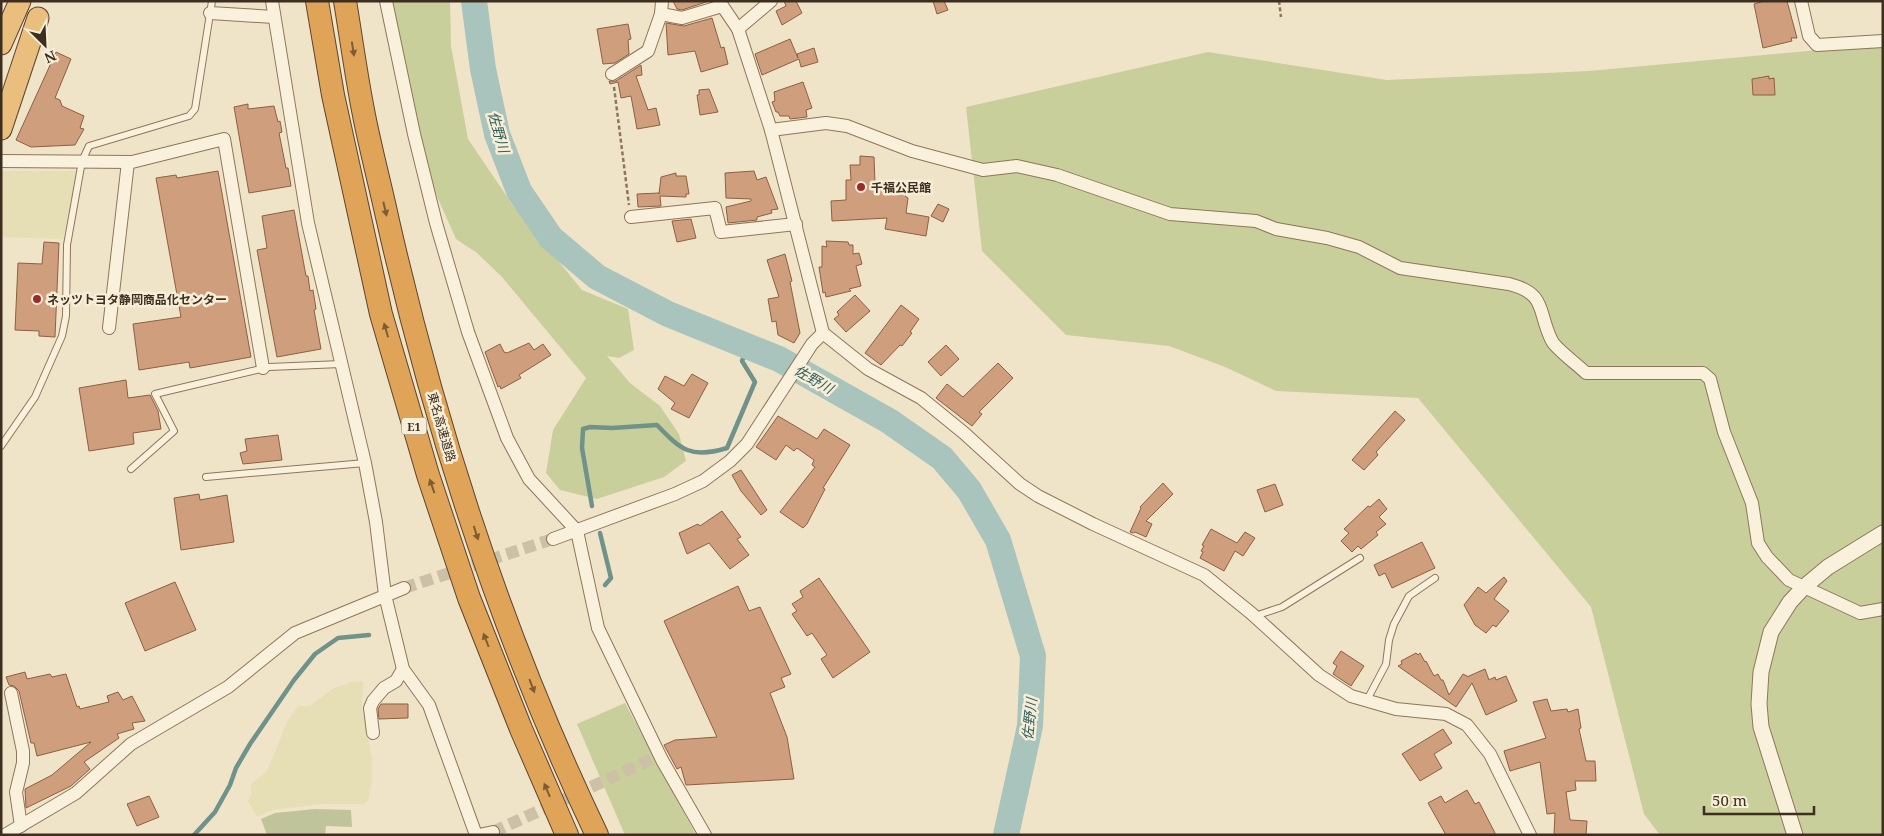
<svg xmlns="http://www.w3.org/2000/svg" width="1884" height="836" viewBox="0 0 1884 836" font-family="'Noto Serif','Noto Sans JP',serif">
<rect width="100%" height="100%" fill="#f0e4c8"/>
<g fill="#e6deb5">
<path d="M1 171H77L63 239 1 237Z"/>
<path d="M363 681 362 706 372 759V781L368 800 363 804H323L272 810 257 817 248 801 251 795V784L267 771 287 722 298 706H310L332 689 351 682Z"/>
</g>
<g fill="#c9cf9b">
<path d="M392 1H450L451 46 468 139 514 207 582 290 628 309 634 350 619 358 607 356 630 383 660 406 679 434 686 461 664 477 597 499 560 490 546 473 553 430 586 378 502 277 477 253 456 239 427 174Z"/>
<path d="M1883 44V835H1660L1644 814 1591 607 1418 398 1276 391 1225 367 1169 346 1066 335 982 251 966 107 1208 52 1387 80 1589 71Z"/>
<path d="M625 703 696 835H625L577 724Z"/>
</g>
<path fill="#bfc49a" d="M315 809 351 810 352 827 326 826 325 835H267L261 819 275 813Z"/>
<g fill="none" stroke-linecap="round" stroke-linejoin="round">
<g stroke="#6f938a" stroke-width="4.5">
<path d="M592 506 582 448 583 429 590 427 612 428 657 425C681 450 691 459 727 448L755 382 742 361 749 346"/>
<path d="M600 533 611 578 605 585"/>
<path d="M194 835 215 812 230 785 236 768 250 744 294 680 315 654 338 638 369 635"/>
</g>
<path stroke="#a9c4bc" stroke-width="26" d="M474 1 483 69 497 134 519 191 551 238 597 277 668 314 779 359 889 421 942 458 969 490 998 540 1033 656 1030 726 1006 835"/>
</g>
<g fill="#cf9f7d" stroke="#8d5f41">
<path d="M673 1H705L706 2 682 10 677 9Z"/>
<path d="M784 1H796L802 13 782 25 776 11 786 6Z"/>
<path d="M933 1H944L948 10 937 14Z"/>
<path d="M1764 1H1787L1797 38H1791L1792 41 1763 48 1754 4Z"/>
<path d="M712 18 721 48 724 47 728 64 701 72 695 51 668 55 666 23 684 26Z"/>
<path d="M628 24 631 39 628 40 629 54 615 63 603 64 597 29Z"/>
<path d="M790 39 798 58 797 54 814 48 818 62 801 67 799 59 762 75 755 54Z"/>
<path d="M56 52 71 59 55 98 60 100 62 106 84 116 80 128 84 129 75 145 31 147 16 140Z"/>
<path d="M641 65 642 75 636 76 648 110 656 108 660 125 637 129 631 96 621 98 618 82 610 84 609 81H616Z"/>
<path d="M1769 76V79L1774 78 1775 95H1753L1752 79Z"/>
<path d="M803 82 812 108 806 110 807 117 790 119 789 116H780L778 112H776L772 102 775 101 774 92Z"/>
<path d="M709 89 718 112 700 115 697 95H699V90Z"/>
<path d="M248 104V109L274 106 278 122 280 121 282 132 279 133 286 168H288L291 186 249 193 234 107Z"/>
<path d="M860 156 874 157 875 183 903 187 906 189 905 196 908 198 906 213 929 217 926 236 885 229 887 218 832 221 831 201 846 200V180H851L850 165H860Z"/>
<path d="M218 171 251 357 190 368 189 362 139 370 133 324 181 317 156 178 176 175 177 178Z"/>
<path d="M754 171 757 180 766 177 778 209 771 210 772 213 757 217V220L728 223 726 207 751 201V199L726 198 725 173Z"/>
<path d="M676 173V176H686L689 194H686V197L660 196 661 206 638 207 637 194 659 193V194L661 177Z"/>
<path d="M938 204 949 209 943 222 931 216Z"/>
<path d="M294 210 306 276H308L310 291 313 290 316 309 314 310 321 349 277 357 257 250 267 248 262 216Z"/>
<path d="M691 219 696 238 677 242 672 221Z"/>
<path d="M826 241 848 242 849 245H853V254L859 253 862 264 856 266 861 286 849 289 851 291 826 297 825 292 823 293 819 267H822V246L827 247Z"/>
<path d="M44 242 59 243 55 337 39 336V331L15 330 18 263 42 264Z"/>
<path d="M785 254 792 281 790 282 800 333 794 343 778 335 776 321 772 322 768 299 779 297 767 260Z"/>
<path d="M855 295 870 311 846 332 834 319 839 315 837 312Z"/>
<path d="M901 305 919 319 910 332 912 333 902 346 900 345 881 365 865 353Z"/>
<path d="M529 343 534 350 543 344 551 355 519 375 521 378 501 389 500 386 498 387 485 352 500 344 504 352 507 353Z"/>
<path d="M946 345 959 359 941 376 928 362Z"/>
<path d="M998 363 1013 378 979 412 982 414 972 426 936 398 947 384 963 397Z"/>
<path d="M692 374 708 383 689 418 671 409 675 403 658 389 665 376 684 386Z"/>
<path d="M126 380 128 398 150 395 158 411 161 429 133 433 134 444 89 451 79 388Z"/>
<path d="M1395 411 1405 420 1376 452 1378 455 1364 470 1352 460Z"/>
<path d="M778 416 817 439 824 429 850 445 823 488 825 489 807 524 803 528 780 512 815 467 812 465 814 460 797 448 794 451 786 445 776 460 756 447Z"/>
<path d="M278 435 282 460 243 464 240 453 247 451 245 439Z"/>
<path d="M741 470 767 510 761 515 741 491 732 475Z"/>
<path d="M1163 483 1173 494 1146 521 1152 524 1146 537 1135 532 1133 533 1130 532 1141 508 1140 507Z"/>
<path d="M1275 484 1283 505 1265 512 1257 490Z"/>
<path d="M199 494 200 500 227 495 234 542 181 550 174 498Z"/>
<path d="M1379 499 1387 509 1379 517 1386 524 1376 532 1378 535 1361 549 1358 546 1352 552 1341 541 1349 533 1344 529 1368 506 1370 507Z"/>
<path d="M722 511 741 537 737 539 749 555 730 569 709 543 687 554 679 533 698 524 700 526Z"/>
<path d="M1211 529 1237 543 1245 532 1255 538 1243 556 1235 551 1224 571 1200 558 1203 552 1201 551 1204 546 1202 545Z"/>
<path d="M1422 542 1435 568 1392 588 1385 573 1379 576 1374 565Z"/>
<path d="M1504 577 1507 581 1494 599 1509 611 1496 627 1493 625 1486 633 1475 625 1464 605 1478 587 1486 593Z"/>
<path d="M819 578 870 652 833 678 821 659 827 655 812 633 807 636 792 614 797 611 792 604 803 597 800 591Z"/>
<path d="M175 582 196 630 145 651 125 603Z"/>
<path d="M738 586 749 611 760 607 791 674 781 678 785 687 770 693 787 737 794 779 686 785 681 767 677 769 664 745 675 740 717 737 664 621Z"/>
<path d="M1341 651 1364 666 1351 686 1333 674 1337 666 1333 663Z"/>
<path d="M1416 653 1418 655 1420 653 1425 662 1426 661 1434 676 1438 674 1441 680H1443L1449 695 1463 674 1469 677V676L1485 669 1489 680 1495 677 1496 680 1506 676 1517 701 1486 715 1472 683 1456 707 1398 666 1402 664 1401 661Z"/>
<path d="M25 672 27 679 50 674 52 677 66 674 77 707 79 706 80 709 109 702 107 696 118 692 123 700 132 696 145 721 132 723 134 729 117 734 119 738 84 762 90 769 71 786 26 808 25 789 52 775 91 742 37 756 34 743H31L19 691 14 686 9 685 6 677Z"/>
<path d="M1547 699 1551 711 1567 709 1568 712 1578 709 1581 728 1579 729 1586 761H1595L1596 781H1575L1576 790 1566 792 1570 820 1587 821 1586 835H1554L1555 813 1547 814 1540 762 1510 771 1504 751 1546 738 1533 702Z"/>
<path d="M381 704H408V718L379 719 378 709Z"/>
<path d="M1443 729 1452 743 1434 754 1442 768 1420 781 1402 754Z"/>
<path d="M1467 790 1475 804 1479 802 1496 835H1446L1428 803 1441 796 1445 803Z"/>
<path d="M149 796 159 817 137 826 127 804Z"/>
</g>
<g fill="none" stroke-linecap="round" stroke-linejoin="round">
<g stroke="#ccc0a6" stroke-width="12" stroke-dasharray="12 6" stroke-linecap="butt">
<path d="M404 588 553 539"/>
<path d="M493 832 652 759"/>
</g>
<defs>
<g id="service">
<path d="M1 446 35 397 62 336 66 316 67 245 82 161 89 146 189 116 195 109 212 1"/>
<path d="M131 469 174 431 155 394 269 367 341 364"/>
<path d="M206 477 365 463"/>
<path d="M1255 616 1282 607 1360 558"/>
<path d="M1367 700 1386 664 1389 640 1394 624 1409 596 1435 578"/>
</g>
<g id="minor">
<path d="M272 1 308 223 365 463 376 522 385 595 403 669 429 705 476 835"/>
<path d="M386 1 414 134 436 223 468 332 507 438 529 479 577 531 598 628 662 760 705 835"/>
<path d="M719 1 738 29 771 130 823 333 868 369 921 398 964 433 1020 484 1038 496 1093 524 1204 575 1251 613 1319 675 1351 696 1396 709 1446 714 1467 725 1490 754 1530 835"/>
<path d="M1801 1 1809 36 1817 45 1883 41"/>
<path d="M210 13 274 17"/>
<path d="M661 14 682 18 722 6"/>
<path d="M738 29 771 1"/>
<path d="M612 74 648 51 661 14 662 1"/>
<path d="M771 130 826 123 847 126 912 151 983 170 1017 166 1057 175 1170 214 1256 221 1276 229 1327 238 1359 247 1400 268 1509 284C1548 294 1537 312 1552 341 1556 349 1578 365 1586 373H1703L1710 379 1724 432 1752 503 1758 543 1767 557 1789 580 1860 613 1883 609"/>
<path d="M1 161 132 162 224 139 263 368"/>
<path d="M631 217 715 208 721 232 796 224"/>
<path d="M109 328 128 162"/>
<path d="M553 539 675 494 703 481 730 461 747 444 812 344 823 333"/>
<path d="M11 693 23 751V763L16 792 21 826"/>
<path d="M373 733 370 708 373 701 384 688 396 681 403 669"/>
<path d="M5 835 76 793 131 744 228 687 295 633 404 588"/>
<path d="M479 835 493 832"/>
</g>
<path id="tertiary" d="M1795 835 1761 727 1759 704 1761 672 1771 632 1790 602 1804 587 1828 567 1883 533"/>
<g id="trunk">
<path d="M1 44 20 1"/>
<path d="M1 129 38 18"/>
</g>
<g id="motorway">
<path d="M317 1 333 95 381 314 428 475 469 598 521 729 567 835"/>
<path d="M345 1C351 37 356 74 363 110 370 147 380 184 388 221 436 432 503 639 597 835"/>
</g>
</defs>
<use href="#service" stroke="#8d765c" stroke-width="8"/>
<use href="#minor" stroke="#8d765c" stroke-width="14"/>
<use href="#tertiary" stroke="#8d765c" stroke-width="17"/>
<use href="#trunk" stroke="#5b4430" stroke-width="23"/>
<use href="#motorway" stroke="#5b4430" stroke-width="24"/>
<g stroke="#8d765c" stroke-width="2.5" stroke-dasharray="4 2.5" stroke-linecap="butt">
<path d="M1279 1 1281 17"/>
<path d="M614 87 629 205"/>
</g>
<use href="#service" stroke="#faf1dc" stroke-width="6"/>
<use href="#minor" stroke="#faf1dc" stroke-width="12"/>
<use href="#tertiary" stroke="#faf1dc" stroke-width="15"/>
<use href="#trunk" stroke="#eabe7c" stroke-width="21"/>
<use href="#motorway" stroke="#e0a458" stroke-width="22"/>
</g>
<defs><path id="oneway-solid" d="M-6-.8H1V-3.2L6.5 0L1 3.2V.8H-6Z" transform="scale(1.25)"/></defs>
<g fill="#7e5d36">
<use href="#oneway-solid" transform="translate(353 49) rotate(81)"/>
<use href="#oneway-solid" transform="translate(385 209) rotate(77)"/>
<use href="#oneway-solid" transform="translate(386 330) rotate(-106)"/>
<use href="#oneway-solid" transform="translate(432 486) rotate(-109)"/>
<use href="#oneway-solid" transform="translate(476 533) rotate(72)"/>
<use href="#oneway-solid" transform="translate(486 640) rotate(-111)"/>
<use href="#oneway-solid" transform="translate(532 686) rotate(69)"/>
<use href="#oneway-solid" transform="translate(547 790) rotate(-113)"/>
</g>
<g fill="#9e2a2b" stroke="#f7eed8" stroke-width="2">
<circle cx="861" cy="187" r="5"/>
<circle cx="37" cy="299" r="5"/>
</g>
<g text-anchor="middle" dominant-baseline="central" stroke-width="5" stroke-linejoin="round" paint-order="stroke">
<rect fill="#f7eed8" stroke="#756857" stroke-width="1" x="401.5" y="417.5" width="25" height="17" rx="4"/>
<g font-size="11" font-weight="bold" fill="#3d2e20">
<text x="414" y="426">E1</text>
</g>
<g font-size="12" font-weight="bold" fill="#3d2e20" stroke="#f7eed8" text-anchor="start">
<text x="871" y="187">千福公民館</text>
<text x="47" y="299">ネッツトヨタ静岡商品化センター</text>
</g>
<g font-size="12" fill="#3d2e20" stroke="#f7eed8">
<text transform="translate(442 427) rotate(74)">東名高速道路</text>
</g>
<g font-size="14" font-style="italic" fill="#2f5d5a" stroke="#f7eed8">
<text transform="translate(499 132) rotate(74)">佐野川</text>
<text transform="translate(814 379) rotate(30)">佐野川</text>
<text transform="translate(1029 719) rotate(-84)">佐野川</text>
</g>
</g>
<rect width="1884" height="836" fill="none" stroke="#3d2e20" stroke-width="5"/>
<g transform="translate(45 45) rotate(156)" stroke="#f7eed8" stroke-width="4" paint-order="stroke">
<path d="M0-4L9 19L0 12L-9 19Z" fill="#3d2e20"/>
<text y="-8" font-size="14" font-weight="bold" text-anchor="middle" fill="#3d2e20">N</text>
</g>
<path d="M1704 806v8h110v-8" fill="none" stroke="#3d2e20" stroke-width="2.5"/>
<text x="1712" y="806" font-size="15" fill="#3d2e20" stroke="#f7eed8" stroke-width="4" paint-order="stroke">50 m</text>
</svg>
